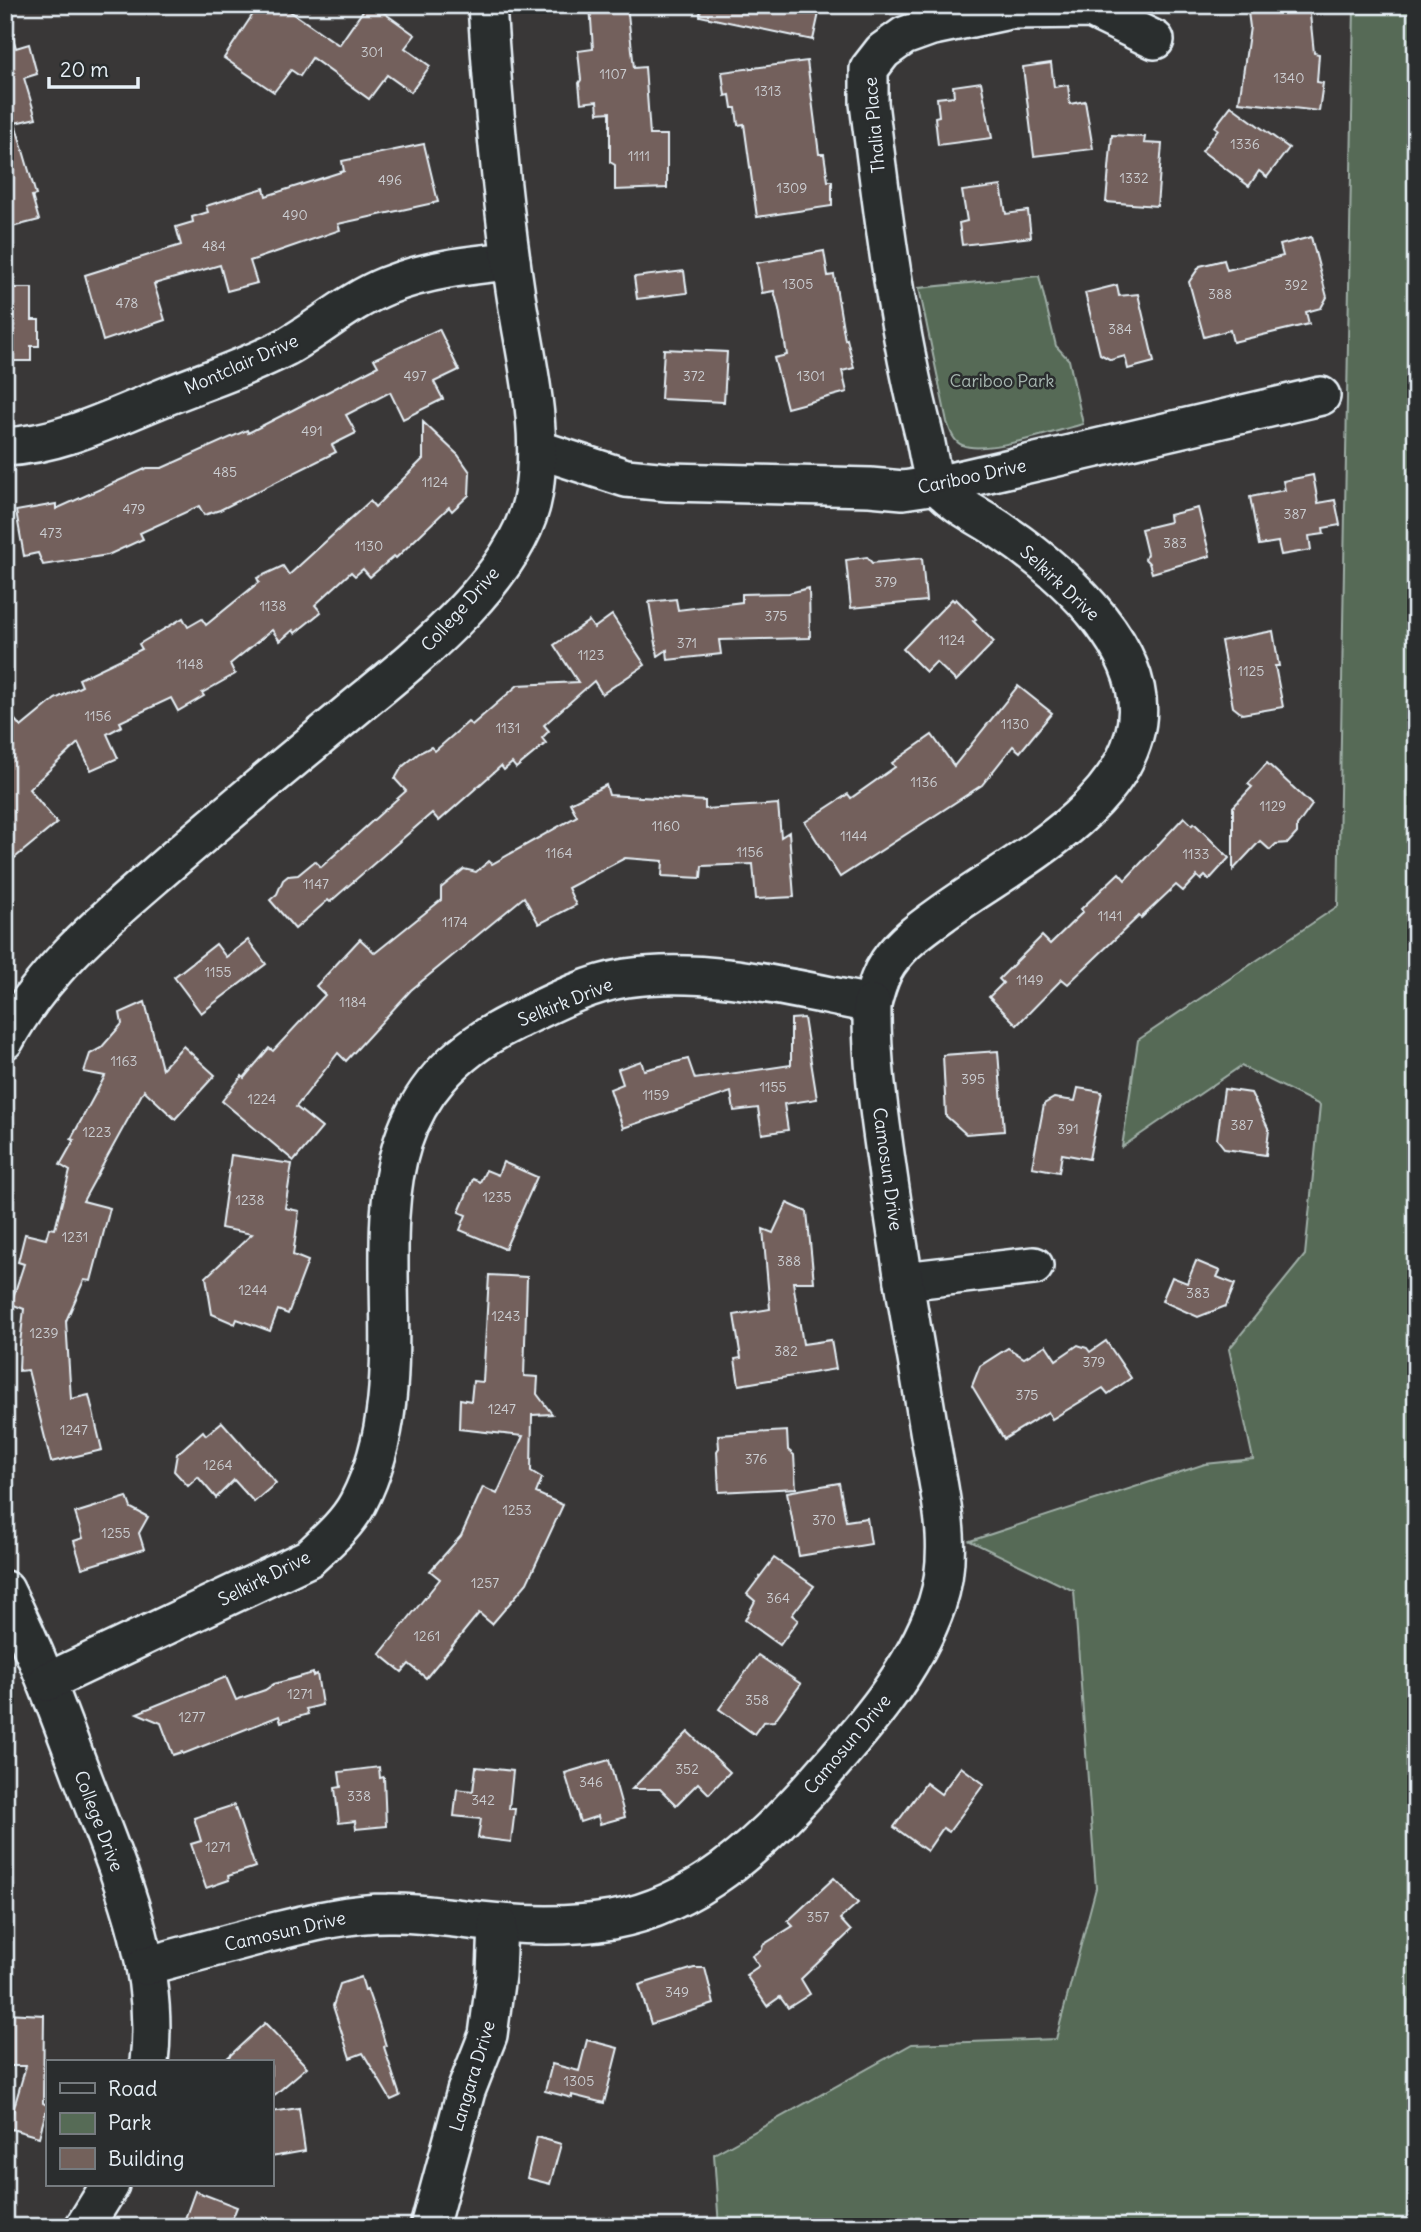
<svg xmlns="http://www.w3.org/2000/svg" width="1421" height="2232" viewBox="0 0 1421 2232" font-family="Delius,sans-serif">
<rect width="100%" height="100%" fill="#393737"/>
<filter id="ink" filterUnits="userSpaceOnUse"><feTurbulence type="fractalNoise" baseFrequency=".0143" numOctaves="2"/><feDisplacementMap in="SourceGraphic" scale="14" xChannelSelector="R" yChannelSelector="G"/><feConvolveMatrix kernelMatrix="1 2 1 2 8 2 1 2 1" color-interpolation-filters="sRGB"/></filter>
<g filter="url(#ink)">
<g fill="#566b56" stroke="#9faea7" stroke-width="2">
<path d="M1354 5H1416V2227H719L714 2154 912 2044 1056 2039 1096 1888 1074 1591 970 1541 1205 1464 1253 1459 1229 1349 1305 1255 1320 1105 1241 1066 1122 1147 1138 1040 1338 906Z"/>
<path d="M1039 276 1056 346 1069 360 1083 424C1056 431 985 455 962 445 953 441 950 430 947 422L919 288Z"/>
</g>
<g fill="#73615b" stroke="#e8f1f8" stroke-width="2">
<path d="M259 5H281L339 45 367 5H373L415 35 405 48 430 66 411 92 387 75 369 99 312 58 300 76 291 70 274 92 224 58Z"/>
<path d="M590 5H627L634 68 645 67 650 135H667V188L615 190V165L610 162V112L598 113 597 101 581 103 579 83 581 80 578 51 593 49Z"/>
<path d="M701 5H815L814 12 819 13 813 40 700 16Z"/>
<path d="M1247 5H1309L1314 53 1319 54 1317 82 1323 83 1319 111 1239 102 1250 27Z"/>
<path d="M12 34 16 48 29 44 37 74 24 78 36 118 15 123 36 195 32 196 39 220 12 227 11 224 5 226V35Z"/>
<path d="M807 61 819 154H824L828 181H832V206L757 217 744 124 738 125 736 108H732L730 95 725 96 722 72Z"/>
<path d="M1051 63 1054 87 1068 85 1070 104 1085 101 1093 149 1034 156 1023 67Z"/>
<path d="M981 82 992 138 938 145 935 117 939 116 937 98 954 96 953 86Z"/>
<path d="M1231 106 1289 148 1267 177 1259 171 1249 186 1202 151 1218 129 1215 127Z"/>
<path d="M1112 135 1145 137 1144 143 1162 144 1157 206 1106 202Z"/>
<path d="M424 144 438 202 338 224 340 230 250 261 257 283 227 291 220 265 154 284 165 320 103 341 85 275 181 245 176 227 193 222 192 217 208 212 206 206 264 188 266 196 344 171 342 161Z"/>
<path d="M1001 186 1006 214 1028 211 1031 237 962 245 959 223 967 221 962 191Z"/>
<path d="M1311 237 1327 297 1321 308 1306 312 1309 324 1233 342 1230 330 1204 337 1189 282 1200 266 1224 260 1227 270 1283 256 1280 245Z"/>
<path d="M824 251 828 276 834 275 845 340 847 339 854 368 842 371 847 392 787 408 774 358 787 355 779 309 774 291 762 293 757 263Z"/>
<path d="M684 271 687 293 637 299 634 277Z"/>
<path d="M1117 285 1119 296 1138 294 1154 362 1128 369 1125 356 1111 360 1100 354 1085 293Z"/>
<path d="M5 288H32V320H39V346H31V361H5Z"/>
<path d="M439 329 459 370 434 382 443 399 403 419 390 392 346 415 356 433 332 445 336 452 220 510 204 515 199 506 140 533 143 539 108 555 43 565 38 553 24 556 16 511 56 504V509L147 468H162L247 430 248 433 378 366 374 359Z"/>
<path d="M664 349 727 352 724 402 661 399Z"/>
<path d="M423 422 458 455 470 472 469 495 452 511 449 507 396 558 394 556 370 577 363 569 355 576 351 572 315 605 321 612 295 633 293 630 280 641 272 630 230 664 235 674 202 693 204 696 178 711 171 698 120 722 122 726 107 734 118 758 91 770 78 743 29 789 57 823 5 866V708L21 727 55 699 82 686 79 679 142 649 139 644 183 618 188 627 202 619 206 625 259 582 257 578 283 566 289 575 370 501 375 507 423 459Z"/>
<path d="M1313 475 1318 503 1335 500 1340 525 1323 528 1324 534 1309 536 1311 550 1281 555 1278 542 1259 545 1250 497 1285 490 1283 481Z"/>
<path d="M1198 508 1210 556 1152 573 1149 563 1145 559 1147 554 1141 529 1170 522 1169 515Z"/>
<path d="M867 557 872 563 922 558 926 601 851 608 846 560Z"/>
<path d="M809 588 810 638 719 640 721 654 668 660 667 650 658 656 649 602 676 599 678 610 742 602V594L789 593Z"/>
<path d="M952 599 954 601 956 599 976 619 973 621 994 642 956 681 936 662 926 672 903 649Z"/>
<path d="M612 615 645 665 602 694 594 681 544 725 549 731 542 738 546 743 516 768 512 763 504 770 501 766 439 821 432 813 330 902 328 900 295 929 270 900 277 894 283 880 288 876 298 875 315 861 321 867 406 791 395 779 402 767 419 753 431 747 435 751 468 722 472 725 518 685 578 682 554 645 589 621 594 628Z"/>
<path d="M1273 631 1279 666H1275L1283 707 1242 714 1233 707 1221 641Z"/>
<path d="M1018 686 1052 713 1020 752 1013 746 982 785 840 877 805 822 848 794 851 798 895 767 892 763 932 735 954 766Z"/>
<path d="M1267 763 1312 805 1297 826V833L1288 843 1276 844 1270 850 1260 841 1233 870V807L1252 787 1248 784Z"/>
<path d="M606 785 609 795 705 801V809L778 804 781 837 789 832 794 897 756 899 753 864 702 866 701 878 662 876 663 861 625 858 568 888 576 905 539 924 524 897 411 990 346 1061 338 1053 296 1107 322 1128 294 1161 222 1101 242 1076 244 1078 269 1048 273 1051 325 995 316 986 360 939 375 953 441 900V888L464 869 476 872 489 861 492 864 577 816 570 803Z"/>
<path d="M1184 817 1192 825 1194 823 1229 858 1209 880 1205 876 1201 880 1197 876 1183 891 1176 885 1141 918 1139 916 1068 984 1062 979 1017 1025 989 997 1003 983 999 979 1042 936 1050 944 1083 912 1081 909 1119 873 1125 880Z"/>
<path d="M248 940 266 964 201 1013 174 977 216 944 226 957Z"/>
<path d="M145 1002 162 1069 183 1046 215 1075 175 1119 144 1090 83 1201 110 1208 91 1281 84 1280 66 1321 71 1399 89 1395 102 1450 51 1462 28 1370 19 1371 20 1344 24 1309 11 1304 24 1264 18 1262 25 1234 46 1239 49 1228 55 1229 70 1171 60 1165 74 1140 71 1139 105 1076 84 1072 90 1054 101 1048 122 1024 120 1013Z"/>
<path d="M804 1018 817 1099 784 1104 788 1130 762 1134 758 1108 734 1111 731 1092 623 1128 610 1089 623 1084 618 1069 641 1061 644 1070 688 1059 695 1079 791 1065V1019Z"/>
<path d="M998 1051 1004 1131 966 1134 946 1116 943 1055Z"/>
<path d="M1078 1088 1102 1092 1089 1159 1062 1154 1059 1172 1032 1167 1044 1104 1054 1098 1075 1101Z"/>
<path d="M1224 1089 1251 1093 1269 1130 1266 1155 1225 1149 1217 1139Z"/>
<path d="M231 1155 292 1164 285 1208 299 1211 293 1255 308 1261 288 1314 278 1310 270 1331 237 1319 235 1324 212 1314 206 1277 252 1234 221 1228Z"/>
<path d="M503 1162 537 1177 505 1249 460 1230 466 1215 459 1212 473 1179 480 1182 486 1170 498 1175Z"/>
<path d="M787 1203 807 1212 814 1282H793L803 1344 831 1340 836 1369 739 1385 735 1359 741 1358 734 1315 770 1309 763 1229 773 1233Z"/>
<path d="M1196 1261 1220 1271 1217 1277 1235 1284 1226 1306 1198 1317 1162 1301 1172 1277 1187 1283Z"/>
<path d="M489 1275 527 1277 524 1376 538 1377 537 1394 552 1414 532 1415 531 1471 542 1478 536 1493 563 1505 527 1583 492 1624 479 1613 426 1678 409 1664 402 1672 380 1654 440 1579 430 1571 461 1536 483 1487 497 1494 523 1436 459 1429 460 1399 471 1401 473 1381 483 1382Z"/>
<path d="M1106 1341 1131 1378 1108 1394 1103 1388 1052 1419 1048 1412 1004 1439 972 1386 980 1366 1008 1348 1024 1358 1046 1345 1056 1360 1078 1345 1087 1348 1090 1352Z"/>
<path d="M222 1422 276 1483 254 1502 234 1480 216 1498 198 1477 188 1486 174 1471 177 1454 203 1431 206 1435Z"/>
<path d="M787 1431 788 1450 794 1455 796 1488 719 1492 717 1451 719 1448 718 1435Z"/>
<path d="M839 1483 846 1521 867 1518 871 1544 799 1556 787 1492Z"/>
<path d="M127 1497 131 1508 148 1517 139 1533 144 1549 82 1568 74 1541 83 1538 75 1513Z"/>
<path d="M774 1558 814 1586 792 1615 798 1620 780 1645 745 1620 755 1601 747 1594Z"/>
<path d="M758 1655 801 1684 774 1721 763 1722 754 1734 719 1709Z"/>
<path d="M313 1673V1676L317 1674 322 1705 306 1709 308 1714 281 1722 279 1716 183 1754 182 1752 173 1755 161 1723 137 1713 226 1677 236 1700 265 1690 274 1684Z"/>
<path d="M688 1732 730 1772 709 1794 698 1783 676 1805 660 1789H632Z"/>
<path d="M609 1760 625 1817 600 1824 598 1816 580 1822 565 1773Z"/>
<path d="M379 1767 380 1778 384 1777 386 1826 356 1829 355 1821 339 1823 335 1788 341 1787 339 1772Z"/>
<path d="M476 1767 513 1771 509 1809H515L511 1842 478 1838 481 1819 454 1816 457 1789 473 1791Z"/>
<path d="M961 1767 984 1784 949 1832 943 1828 927 1851 894 1827 926 1783 941 1794Z"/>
<path d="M234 1805 255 1867 228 1876 229 1880 206 1888 191 1844 201 1841 194 1818Z"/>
<path d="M834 1878 858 1903 840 1919 851 1931 801 1979 810 1994 788 2008 780 1997 767 2006 746 1975 759 1966 752 1956 762 1949 763 1945 793 1926 788 1921Z"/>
<path d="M694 1968H705L714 2004 651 2024 639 1985Z"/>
<path d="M361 1977 365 1990 367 1989 379 2023 386 2046 384 2047 400 2096 391 2100 363 2053 350 2058 333 2006 340 1984Z"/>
<path d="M5 2013 44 2015 43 2103 47 2105V2108L39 2137 8 2128 26 2066H5Z"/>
<path d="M265 2023 307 2067 271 2098V2062H223Z"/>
<path d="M587 2040 618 2048 604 2103 572 2095V2098L545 2091 552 2064 579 2071Z"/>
<path d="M299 2108 305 2151 271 2157V2112Z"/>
<path d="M537 2137 561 2144 550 2184 527 2178Z"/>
<path d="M195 2191 237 2207 229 2227H182Z"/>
</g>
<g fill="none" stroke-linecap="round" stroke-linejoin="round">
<defs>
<g id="minor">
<path d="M5 447C64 444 118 415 172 394 210 379 250 366 286 347 320 328 349 301 386 286 426 270 469 265 511 261"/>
<path d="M537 449 626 478 668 482 870 487 903 490 937 485 1321 396"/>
<path d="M5 1040C42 972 100 923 158 873 223 816 291 761 357 706 417 657 519 576 533 496 545 427 525 357 515 289 501 195 493 100 487 5"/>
<path d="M904 1281 1034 1266"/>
<path d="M5 1590C36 1651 59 1714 83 1778 117 1868 161 1963 149 2062"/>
<path d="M47 1682 309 1558C326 1542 347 1524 358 1503 444 1338 303 1127 513 1022 548 1005 587 984 626 978 708 966 792 989 872 1004 876 990 879 976 888 963 903 941 925 926 946 911 1010 865 1112 816 1134 736 1157 654 1063 573 1003 532 982 517 957 507 939 487 931 479 927 446 924 434 896 324 883 215 869 103V69L883 51 904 36 929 27 1010 10 1091 9 1155 40"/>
<path d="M145 1966C185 1955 225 1945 265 1934 306 1924 346 1913 388 1913 419 1912 450 1918 480 1921 523 1926 570 1927 612 1920 696 1905 760 1845 815 1783 862 1730 913 1673 937 1604 953 1555 943 1508 934 1459 928 1425 923 1392 917 1359 906 1298 897 1236 888 1175 880 1118 871 1061 872 1004"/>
<path d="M84 2227 110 2185"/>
<path d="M429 2227 466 2091 488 2035 496 1975 498 1923"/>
</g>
</defs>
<use href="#minor" stroke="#e8f1f8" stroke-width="42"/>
<use href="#minor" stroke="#2a2d2e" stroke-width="37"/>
</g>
</g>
<g text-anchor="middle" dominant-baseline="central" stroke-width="5" stroke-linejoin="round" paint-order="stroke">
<g font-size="14" fill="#cbcdd1">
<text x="372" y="52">301</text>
<text x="613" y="74">1107</text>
<text x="1289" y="78">1340</text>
<text x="768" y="91">1313</text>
<text x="1245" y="144">1336</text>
<text x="639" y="156">1111</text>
<text x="1134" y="178">1332</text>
<text x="390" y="180">496</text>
<text x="792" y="188">1309</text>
<text x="295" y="215">490</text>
<text x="214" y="246">484</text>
<text x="798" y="284">1305</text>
<text x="1296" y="285">392</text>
<text x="1220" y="294">388</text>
<text x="127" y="303">478</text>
<text x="1120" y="329">384</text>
<text x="415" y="376">497</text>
<text x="694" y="376">372</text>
<text x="811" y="376">1301</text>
<text x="312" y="431">491</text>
<text x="225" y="472">485</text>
<text x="435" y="482">1124</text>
<text x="134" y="509">479</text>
<text x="1295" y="514">387</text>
<text x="51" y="533">473</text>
<text x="1175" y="543">383</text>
<text x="369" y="546">1130</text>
<text x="886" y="582">379</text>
<text x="273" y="606">1138</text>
<text x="776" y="616">375</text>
<text x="952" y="640">1124</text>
<text x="687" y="643">371</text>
<text x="591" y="655">1123</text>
<text x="190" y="664">1148</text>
<text x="1251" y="671">1125</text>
<text x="98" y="716">1156</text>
<text x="1015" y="724">1130</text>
<text x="508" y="728">1131</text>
<text x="924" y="782">1136</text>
<text x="1273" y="806">1129</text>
<text x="666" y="826">1160</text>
<text x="854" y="836">1144</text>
<text x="750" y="852">1156</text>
<text x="559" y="853">1164</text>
<text x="1196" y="854">1133</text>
<text x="316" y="884">1147</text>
<text x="1110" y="916">1141</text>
<text x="455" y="922">1174</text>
<text x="218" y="972">1155</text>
<text x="1030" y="980">1149</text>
<text x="353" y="1002">1184</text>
<text x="124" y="1061">1163</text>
<text x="973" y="1079">395</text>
<text x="773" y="1087">1155</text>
<text x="656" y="1095">1159</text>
<text x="262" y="1099">1224</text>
<text x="1242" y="1125">387</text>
<text x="1068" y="1129">391</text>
<text x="97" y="1132">1223</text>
<text x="497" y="1197">1235</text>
<text x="250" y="1200">1238</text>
<text x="75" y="1237">1231</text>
<text x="789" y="1261">388</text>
<text x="253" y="1290">1244</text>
<text x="1198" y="1293">383</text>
<text x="506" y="1316">1243</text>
<text x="44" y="1333">1239</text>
<text x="786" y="1351">382</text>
<text x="1094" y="1362">379</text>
<text x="1027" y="1395">375</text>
<text x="502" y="1409">1247</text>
<text x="74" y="1430">1247</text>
<text x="756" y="1459">376</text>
<text x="218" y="1465">1264</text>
<text x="517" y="1510">1253</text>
<text x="824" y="1520">370</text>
<text x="116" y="1533">1255</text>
<text x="485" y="1583">1257</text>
<text x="778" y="1598">364</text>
<text x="427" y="1636">1261</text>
<text x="300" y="1694">1271</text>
<text x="757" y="1700">358</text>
<text x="192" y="1717">1277</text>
<text x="687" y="1769">352</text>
<text x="591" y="1782">346</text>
<text x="359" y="1796">338</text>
<text x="483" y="1800">342</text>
<text x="218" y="1847">1271</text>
<text x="818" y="1917">357</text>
<text x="677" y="1992">349</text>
<text x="579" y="2081">1305</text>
</g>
<g font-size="18" fill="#e8f1f8" stroke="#2a2d2e">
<text transform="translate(874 125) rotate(-95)">Thalia Place</text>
<text transform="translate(241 364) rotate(-24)">Montclair Drive</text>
<text transform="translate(972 476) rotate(-12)">Cariboo Drive</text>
<text transform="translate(1060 583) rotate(43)">Selkirk Drive</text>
<text transform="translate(460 609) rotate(-48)">College Drive</text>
<text transform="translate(565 1002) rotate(-22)">Selkirk Drive</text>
<text transform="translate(888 1169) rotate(82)">Camosun Drive</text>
<text transform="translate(264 1578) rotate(-27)">Selkirk Drive</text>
<text transform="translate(847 1744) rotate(-50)">Camosun Drive</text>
<text transform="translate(99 1821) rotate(69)">College Drive</text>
<text transform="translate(285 1931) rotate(-13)">Camosun Drive</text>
<text transform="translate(472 2076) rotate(-73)">Langara Drive</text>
</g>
<g font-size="18" fill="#a6b5af" stroke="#2a2d2e">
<text x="1002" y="380">Cariboo Park</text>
</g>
</g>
<rect width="1421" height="2232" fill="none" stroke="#2a2d2e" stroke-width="28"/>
<rect x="14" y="14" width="1393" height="2204" fill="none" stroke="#e8f1f8" stroke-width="2.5" filter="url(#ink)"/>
<rect x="46" y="2060" width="228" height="126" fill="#2a2d2e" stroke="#767b7f" stroke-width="2"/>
<rect x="60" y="2083" width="35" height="10" fill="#2a2d2e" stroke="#767b7f" stroke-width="2"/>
<text x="108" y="2096" font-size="21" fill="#e8f1f8">Road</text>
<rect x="60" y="2113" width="35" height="21" fill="#566b56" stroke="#767b7f" stroke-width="2"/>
<text x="108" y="2130" font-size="21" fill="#e8f1f8">Park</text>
<rect x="60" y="2148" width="35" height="21" fill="#73615b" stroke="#767b7f" stroke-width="2"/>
<text x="108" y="2166" font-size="21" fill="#e8f1f8">Building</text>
<path d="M49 77v10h89v-10" fill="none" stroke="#e8f1f8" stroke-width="3.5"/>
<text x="60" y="77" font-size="21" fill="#e8f1f8" stroke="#2a2d2e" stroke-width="5" paint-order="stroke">20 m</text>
</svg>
